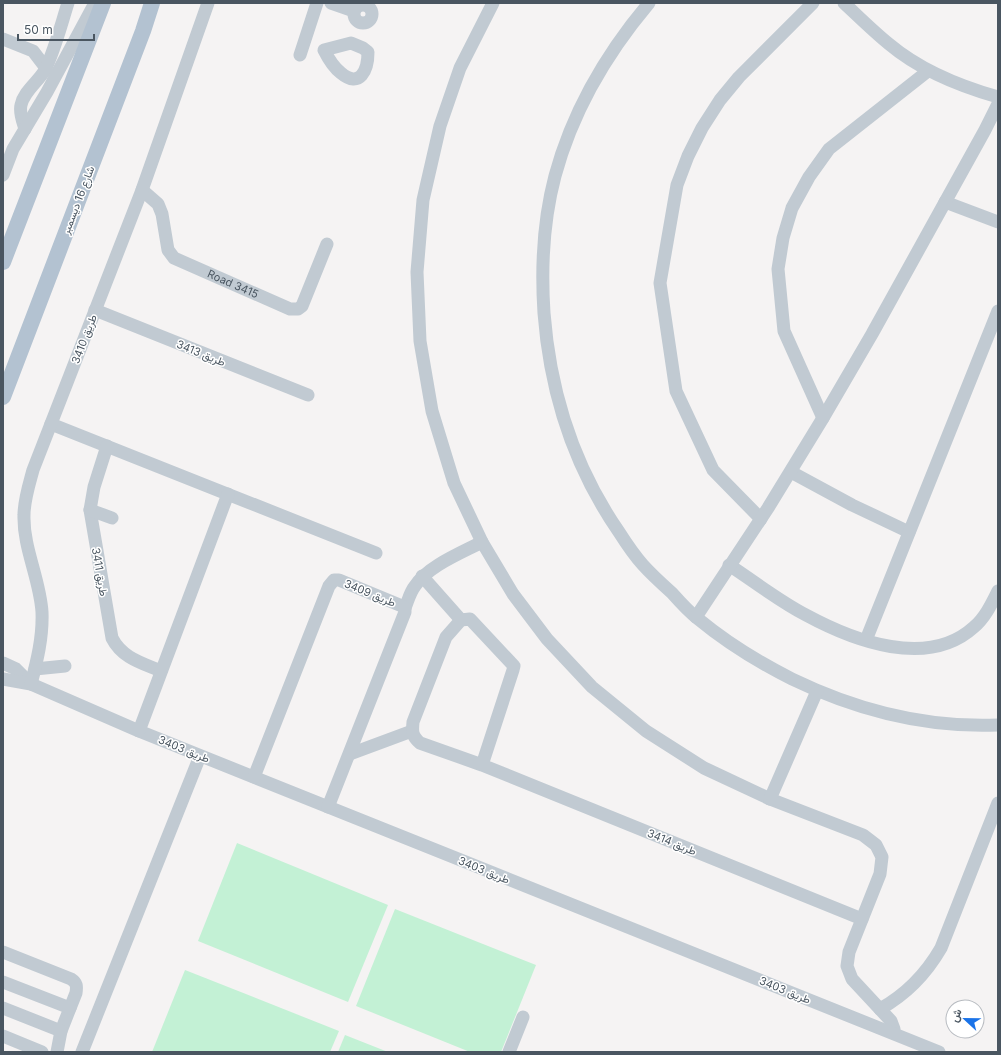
<svg xmlns="http://www.w3.org/2000/svg" width="1001" height="1055" viewBox="0 0 1001 1055" font-family="Inter,Vazirmatn,sans-serif">
<rect width="100%" height="100%" fill="#f5f3f3"/>
<g fill="#c3f1d5">
<path d="M237 843 388 905 348 1002 198 941Z"/>
<path d="M395 909 536 965 501 1052H470L356 1006Z"/>
<path d="M185 970 339 1031 330 1052H152Z"/>
<path d="M345 1035 388 1052H338Z"/>
</g>
<g fill="none" stroke-linecap="round" stroke-linejoin="round">
<g stroke="#c1cad2" stroke-width="13">
<path d="M331 3 354 11"/>
<path d="M493 3 460 68 440 126 423 200 417 272 420 341 432 411 454 483 482 542 513 594 547 639 592 687 646 731 704 768 770 799 863 835 876 845 882 857 880 874 849 952 847 966 852 979 891 1021 894 1029 893 1033"/>
<path d="M649 3C606 54 572 113 555 176 543 221 541 267 544 313 550 391 574 467 619 532 626 543 634 555 643 565 652 575 662 584 672 593 680 602 688 611 697 618 726 642 758 662 792 679 856 710 926 728 998 725"/>
<path d="M844 3C859 17 873 31 889 44 921 71 959 86 998 97"/>
<circle cx="363" cy="14" r="9"/>
<path d="M3 39 33 51 46 68"/>
<path d="M351 43 363 48 368 52C368 70 360 89 341 73 333 67 328 58 324 50Z"/>
<path d="M300 55 317 3"/>
<path d="M25 129C23 122 19 113 21 105 24 91 38 82 45 70 55 49 61 25 68 3"/>
<path d="M3 175 13 149 47 92 95 3"/>
<path id="s1" d="M142 190 158 204 162 214 168 250 174 258 290 309H298L302 306 327 244"/>
<path d="M945 202 998 222"/>
<path d="M95 310 308 395"/>
<path d="M823 418 784 331 778 269 783 238 792 208 809 177 829 149 928 71"/>
<path d="M51 424 376 553"/>
<path d="M107 446 94 487 90 510 112 638C122 658 142 663 161 671"/>
<path d="M791 472 852 505 909 532"/>
<path d="M90 510 112 518"/>
<path d="M761 519 713 470 676 391 660 283 677 185 688 156 702 128 720 100 739 77 813 3"/>
<path d="M729 565C755 582 779 601 806 615 854 641 928 669 974 627 985 618 992 603 998 591"/>
<path d="M422 576 461 620"/>
<path d="M405 608C408 601 410 592 415 586 428 566 461 553 482 542"/>
<path d="M696 617 768 508 823 418 872 334 985 130 998 104"/>
<path d="M866 640 998 311"/>
<path d="M3 663 16 669 31 684"/>
<path d="M35 669 65 666"/>
<path d="M3 679 31 684 139 731 939 1052"/>
<path d="M31 684C37 661 43 637 42 612 40 579 23 548 24 515 24 500 29 485 33 470L142 190 208 3"/>
<path d="M139 731 228 494"/>
<path d="M350 754 412 731"/>
<path d="M482 765 513 670 514 666 470 619 461 620 446 637 413 722C412 732 412 736 420 743L482 765 862 919"/>
<path d="M254 777 329 586 334 580H339L402 606 405 608V612L328 807"/>
<path d="M770 799 817 691"/>
<path d="M3 952 71 979C77 983 77 986 76 993L61 1031 57 1052"/>
<path d="M3 982 70 1008"/>
<path d="M3 1008 61 1031"/>
<path d="M880 1009C907 994 926 974 941 948L998 803"/>
<path d="M3 1036 42 1052"/>
<path d="M82 1052 200 756"/>
<path d="M509 1052 523 1017"/>
</g>
<g stroke="#b3c2d1" stroke-width="16">
<path d="M3 262 103 3"/>
<path d="M3 397 143 31 152 3"/>
</g>
</g>
<g text-anchor="middle" dominant-baseline="central" stroke-width="3" stroke-linejoin="round" paint-order="stroke">
<g font-size="11" fill="#4a5661" stroke="#fff">
<text transform="translate(78 200) rotate(-69)">شارع 16 ديسمبر</text>
<text stroke="none"><textPath href="#s1" startOffset="143">Road 3415</textPath></text>
<text transform="translate(84 339) rotate(-69)">طريق 3410</text>
<text transform="translate(201 353) rotate(22)">طريق 3413</text>
<text transform="translate(100 572) rotate(80)">طريق 3411</text>
<text transform="translate(370 593) rotate(22)">طريق 3409</text>
<text transform="translate(184 749) rotate(22)">طريق 3403</text>
<text transform="translate(672 842) rotate(22)">طريق 3414</text>
<text transform="translate(484 870) rotate(22)">طريق 3403</text>
<text transform="translate(785 990) rotate(22)">طريق 3403</text>
</g>
</g>
<rect width="1001" height="1055" fill="none" stroke="#4a5661" stroke-width="8"/>
<g transform="translate(965 1019) rotate(292)"><circle r="19" fill="#ffffff" stroke="#b7bbc0"/>
<path d="M0-3L7 15L0 10L-7 15Z" fill="#1a73e8"/>
<text y="-6" font-size="11" font-weight="bold" text-anchor="middle" fill="#4a5661">ش</text>
</g>
<path d="M18 34v6h76v-6" fill="none" stroke="#4a5661" stroke-width="2"/>
<text x="24" y="34" font-size="12" fill="#4a5661" stroke="#ffffff" stroke-width="3" paint-order="stroke">50 m</text>
</svg>
